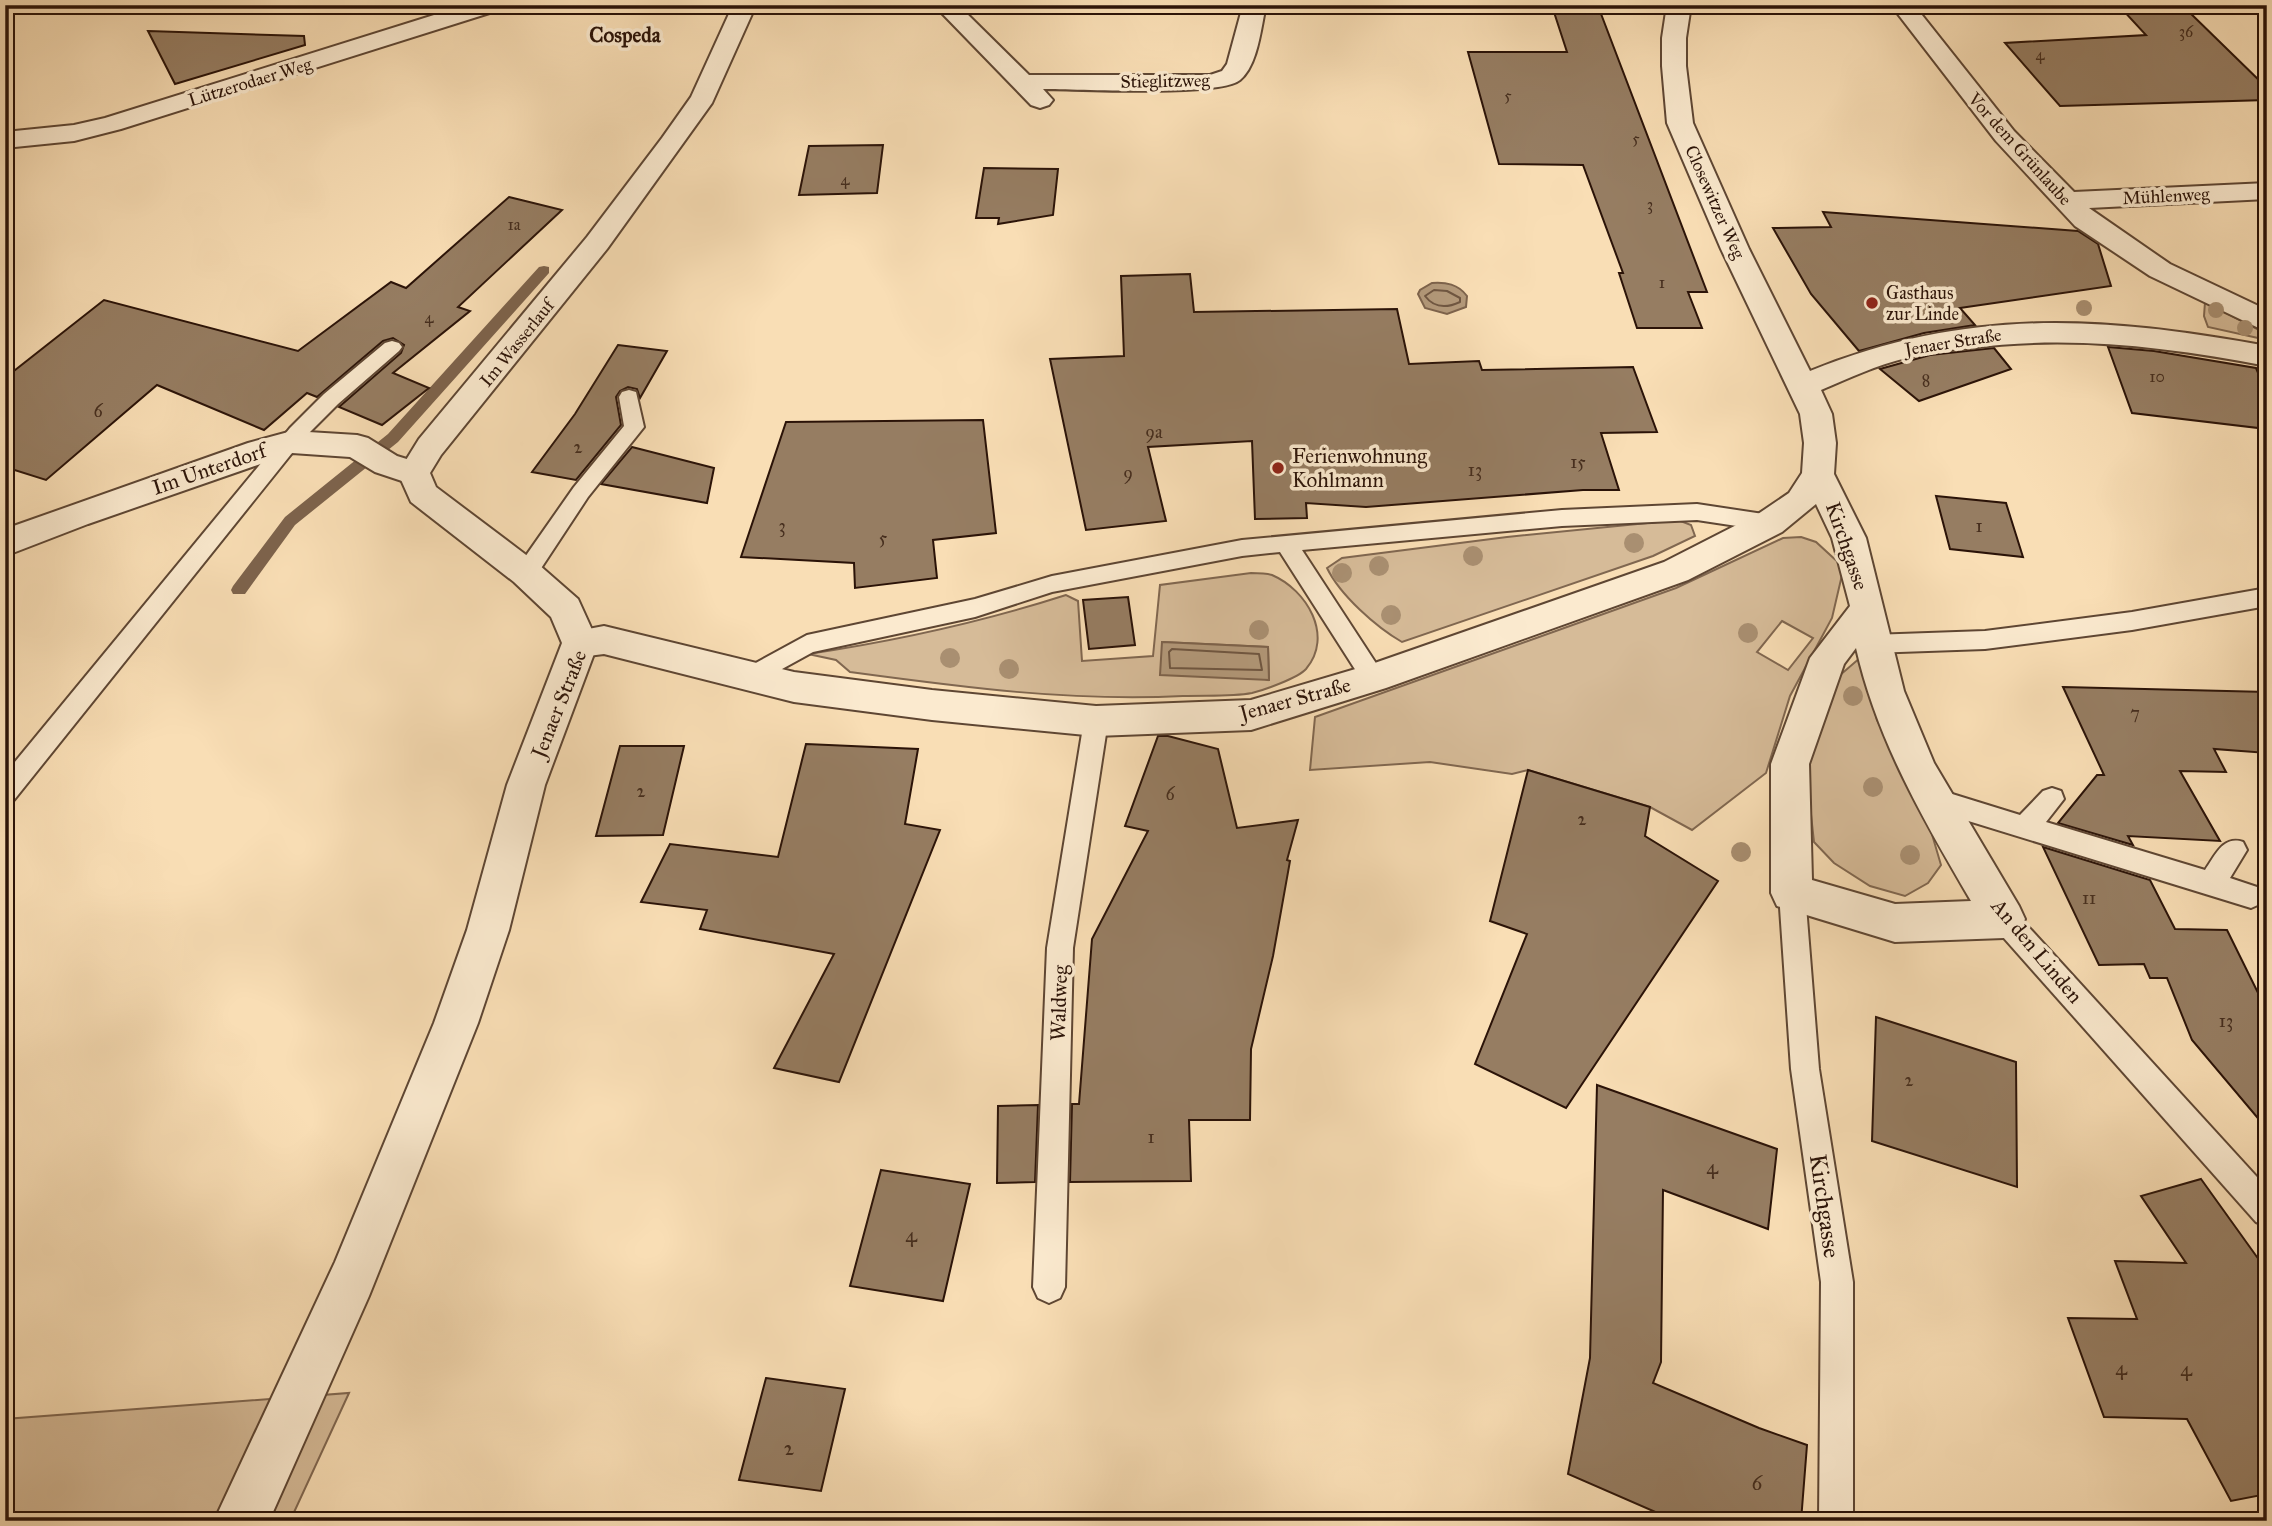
<svg xmlns="http://www.w3.org/2000/svg" width="2272" height="1526" viewBox="0 0 2272 1526" font-family="'IM FELL Great Primer',serif">
<rect width="100%" height="100%" fill="#f9deb5"/>
<filter id="stains"><feTurbulence type="fractalNoise" baseFrequency=".00286" numOctaves="4"/><feColorMatrix values="0 0 0 0 .2 0 0 0 0 .09 0 0 0 0 .02 0 0 0 .5 -.17"/></filter>
<radialGradient id="worn" r=".72"><stop offset=".6" stop-color="#630" stop-opacity="0"/><stop offset="1" stop-color="#630" stop-opacity=".3"/></radialGradient>
<g fill="#d6bb98" stroke="#806750" stroke-width="2" fill-rule="evenodd">
<path d="M2205 302 2267 334V340L2208 327 2204 316Z"/>
<path d="M1678 520 1691 525 1695 536 1653 556 1402 642C1376 627 1340 595 1327 568L1342 558 1507 537Z"/>
<path d="M1801 537 1816 542 1840 564 1842 575 1832 618 1790 696 1766 773 1692 830 1650 807 1528 770 1512 774 1430 762 1310 770 1315 717 1676 588 1783 538ZM1782 621 1813 638 1788 670 1757 652Z"/>
<path d="M1251 573C1257 573 1265 573 1272 575 1307 590 1334 636 1306 669 1298 678 1264 690 1252 693 1231 697 1206 695 1183 696 1072 702 961 687 850 672L836 660 808 654C895 641 982 622 1066 595L1078 601 1082 661 1153 656 1160 585ZM1163 642 1268 647 1269 679 1268 680Z"/>
<path d="M1861 657 1877 720 1931 831 1941 865 1928 883 1905 896 1870 886 1834 863 1814 842 1806 769 1832 682Z"/>
<path d="M349 1393 290 1521H5V1419Z"/>
</g>
<g fill="#b3997a" stroke="#7d634c" stroke-width="2">
<path d="M1432 283C1446 282 1458 284 1467 296L1466 307 1447 314 1425 308 1418 294 1420 290Z"/>
<path d="M1162 642 1268 647 1269 680 1160 675Z"/>
</g>
<g fill="none" stroke-linecap="round" stroke-linejoin="round">
<g stroke="#6f5641" stroke-width="2">
<path d="M1434 290 1447 291 1460 298V302C1447 308 1434 308 1425 296Z"/>
<path d="M1172 649 1259 654 1262 670 1170 668 1169 652Z"/>
</g>
<path fill="#7d634c" fill-rule="evenodd" d="M544 266 549 267V273L398 442 295 525 245 594H233L231 590 233 586 285 517 388 434 539 267Z"/>
</g>
<g fill="#967d62" stroke="#2b1308" stroke-width="2">
<path d="M1552 6H1598L1707 292H1688L1702 328H1637L1619 273H1623L1583 165 1499 164 1468 52H1567Z"/>
<path d="M2184 7 2267 88V100L2060 106 2005 43 2146 35 2121 8Z"/>
<path d="M148 31 304 36 305 45 175 84Z"/>
<path d="M883 145 877 193 799 195 809 146Z"/>
<path d="M984 168 1058 169 1053 215 998 224 999 218H976Z"/>
<path d="M509 197 562 210 458 307 470 311 393 373 429 388 382 425 339 407 401 353 404 345 393 338 383 341 317 397 307 393 264 430 157 385 46 480 5 467V378L104 300 298 351 391 282 406 288Z"/>
<path d="M1823 212 2078 231 2098 244 2111 286 1960 308 1975 325 1924 333 1859 351 1811 294 1773 228 1831 227Z"/>
<path d="M1190 274 1194 312 1397 309 1409 364 1479 361 1482 370 1633 367 1657 432 1601 433 1619 490H1583L1366 507 1306 503 1307 518 1255 519 1252 441 1148 447 1166 521 1086 530 1050 359 1124 356 1121 276Z"/>
<path d="M618 345 667 351 640 398 637 389 628 387 620 391 616 397 621 425 576 480 532 472 575 414Z"/>
<path d="M2108 347 2154 351 2256 368 2267 394V429L2132 413Z"/>
<path d="M1994 348 2011 369 1919 401 1880 369 1930 355Z"/>
<path d="M983 420 996 533 933 540 937 578 855 588 854 563 741 557 786 422Z"/>
<path d="M632 447 714 468 707 503 601 484Z"/>
<path d="M1936 496 2006 503 2023 557 1950 549Z"/>
<path d="M1128 597 1135 645 1089 649 1083 600Z"/>
<path d="M2063 687 2267 692V753L2214 749 2226 772 2180 771 2220 841 2128 836 2133 845 2058 823 2097 775H2104Z"/>
<path d="M1158 736H1168L1218 749 1237 828 1298 820 1287 860 1290 861 1273 956 1251 1049 1250 1120H1189L1191 1181 1070 1182 1072 1104H1079L1092 939 1148 831 1125 826Z"/>
<path d="M806 744 918 749 905 824 940 830 839 1082 774 1068 834 954 700 929 707 910 641 902 670 844 778 857Z"/>
<path d="M620 746H684L663 835 596 836Z"/>
<path d="M1528 770 1650 807 1645 836 1718 881 1566 1108 1475 1064 1527 934 1490 921Z"/>
<path d="M2043 847 2150 880 2175 929 2227 930 2267 1011V1129L2192 1040 2167 978H2150L2144 964 2099 965Z"/>
<path d="M1876 1017 2016 1062 2017 1187 1872 1141Z"/>
<path d="M1597 1085 1777 1149 1768 1229 1663 1190 1661 1362 1653 1383 1759 1428 1807 1445 1801 1521H1676L1568 1474 1590 1358Z"/>
<path d="M1038 1105 1035 1182 997 1183 998 1106Z"/>
<path d="M881 1170 970 1184 943 1301 850 1286Z"/>
<path d="M2201 1179 2267 1271V1494L2231 1501 2187 1419 2104 1417 2068 1318 2137 1319 2115 1261 2186 1263 2141 1196Z"/>
<path d="M766 1378 845 1389 821 1491 739 1480Z"/>
</g>
<g fill="none" stroke-linecap="round" stroke-linejoin="round">
<defs>
<g id="service">
<path d="M392 341 399 343 402 347 399 351 338 404 304 438 14 800 5 804V774L290 428 324 394 385 343Z"/>
<path d="M629 390 636 392 644 427 588 497 534 579 526 581 518 579 515 573 518 567 574 487 624 426 619 397 622 392Z"/>
<path d="M1697 504 1770 515 1778 517 1781 523 1778 529 1770 531 1697 520 1562 526 1302 550 1381 671 1385 678 1381 685 1373 687 1365 685 1280 552 1242 556 1052 592 975 617 813 652 751 686 743 684 739 677 743 670 807 635 975 599 1052 576 1242 540 1562 510Z"/>
<path d="M2267 588V606L2132 630 1985 649 1871 653 1863 650 1860 644 1863 638 1871 635 1985 631 2132 612Z"/>
<path d="M1096 711 1104 714 1108 721 1073 948 1065 1287 1060 1298 1049 1303 1038 1298 1033 1287 1047 948 1084 721 1088 714Z"/>
<path d="M2052 788 2061 791 2064 799 2046 822 2205 870C2215 856 2223 835 2243 842L2247 850 2230 878 2260 888 2264 896 2260 904 2251 908 1936 811 1927 808 1924 800 1927 792 1936 789 2020 815 2043 791Z"/>
<path d="M1792 881 1801 885 1805 893 1819 1069 1853 1282V1521H1819L1821 1282 1791 1069 1779 893 1783 885Z"/>
<path d="M2004 907 2013 910 2267 1188V1226L2256 1222 1995 928 1991 919 1995 910Z"/>
</g>
<g id="minor">
<path d="M169 5H194L191 10H172Z"/>
<path d="M466 5H502L499 10 121 129 74 141 5 148V132L74 125 105 118Z"/>
<path d="M934 5H958L1029 75H1210L1222 71 1227 64 1243 5H1266C1261 27 1258 65 1240 80 1220 97 1077 89 1043 89L1053 100 1049 105 1040 108 1031 105Z"/>
<path d="M1667 5H1691L1686 38V66L1693 123 1749 249 1810 371C1968 307 2103 316 2267 346V366C2167 347 2071 335 1970 348 1949 350 1927 352 1906 358 1877 365 1849 378 1821 390L1832 414 1836 443 1834 474 1866 538 1904 691 1934 763 2019 906 2025 919 2019 932 2004 938 1895 942 1777 906 1771 893V764L1810 658 1850 606 1832 538 1816 504 1782 532 1688 580 1386 688 1251 730 1096 736 932 720 794 702 604 654 580 657 567 653 562 643 567 633 604 626 794 672 932 690 1096 706 1251 700 1369 665 1664 562 1758 514 1789 493 1802 473 1804 443 1800 414 1721 249 1667 123 1662 66V38ZM1856 648C1877 740 1924 821 1971 901L1895 904 1812 880 1809 764 1844 664Z"/>
<path d="M1891 5H1914L2014 131 2074 192 2267 183V199L2089 208 2170 264 2267 310V332L2150 276 2075 226 1996 141Z"/>
<path d="M292 431 357 435 368 438 397 456 426 465 430 473 426 481 414 485 375 472 350 457 292 453 88 524 5 556V529L248 443Z"/>
</g>
<path id="tertiary" d="M733 5H756L712 103 607 249 441 455 430 473 436 487 538 564 578 599 598 643 545 785 509 930 478 1023 369 1296 269 1521H214L335 1262 434 1023 467 930 507 785 562 643 551 617 514 582 411 502 398 473 419 439 587 237 662 138 691 97Z"/>
</defs>
<use href="#service" stroke="#5e4633" stroke-width="4"/>
<use href="#minor" stroke="#5e4633" stroke-width="4"/>
<use href="#tertiary" stroke="#5e4633" stroke-width="4"/>
<use href="#service" fill="#fbeacf" fill-rule="evenodd"/>
<use href="#minor" fill="#fbeacf" fill-rule="evenodd"/>
<use href="#tertiary" fill="#fbeacf" fill-rule="evenodd"/>
</g>
<g fill="#a98f71">
<circle cx="2084" cy="308" r="8"/>
<circle cx="2216" cy="310" r="8"/>
<circle cx="2245" cy="328" r="8"/>
<circle cx="1634" cy="543" r="10"/>
<circle cx="1473" cy="556" r="10"/>
<circle cx="1379" cy="566" r="10"/>
<circle cx="1342" cy="573" r="10"/>
<circle cx="1391" cy="615" r="10"/>
<circle cx="1259" cy="630" r="10"/>
<circle cx="1748" cy="633" r="10"/>
<circle cx="950" cy="658" r="10"/>
<circle cx="1009" cy="669" r="10"/>
<circle cx="1853" cy="696" r="10"/>
<circle cx="1873" cy="787" r="10"/>
<circle cx="1741" cy="852" r="10"/>
<circle cx="1910" cy="855" r="10"/>
</g>
<g fill="#8f2418" stroke="#fbeacf" stroke-width="2.5">
<circle cx="1872" cy="303" r="7"/>
<circle cx="1278" cy="468" r="7"/>
</g>
<g text-anchor="middle" dominant-baseline="central" stroke-width="7" stroke-linejoin="round" paint-order="stroke">
<g font-size="16" fill="#462e1e">
<text x="2186" y="31">36</text>
<text x="2040" y="54">4</text>
<text x="1508" y="95">5</text>
<text x="1636" y="138">5</text>
<text x="845" y="179">4</text>
<text x="1650" y="204">3</text>
<text x="514" y="224">1a</text>
<text x="1662" y="282">1</text>
<text x="429" y="317">4</text>
<text x="2157" y="376">10</text>
<text x="1926" y="380">8</text>
</g>
<g font-size="18" fill="#2b1308" stroke="#fbeacf">
<text transform="translate(1165 81) rotate(-1)">Stieglitzweg</text>
<text transform="translate(250 82) rotate(-17)">Lützerodaer Weg</text>
<text transform="translate(2020 149) rotate(48)">Vor dem Grünlaube</text>
<text transform="translate(2166 196) rotate(-3)">Mühlenweg</text>
<text transform="translate(1715 202) rotate(66)">Closewitzer Weg</text>
<text transform="translate(1953 342) rotate(-9)">Jenaer Straße</text>
<text transform="translate(517 343) rotate(-51)">Im Wasserlauf</text>
</g>
<g font-size="18" fill="#2b1308" stroke="#fbeacf" text-anchor="start">
<text x="1886" y="293">Gasthaus<tspan x="1886" dy="21">zur Linde</tspan></text>
</g>
<g font-size="18" fill="#462e1e">
<text x="98" y="411">6</text>
<text x="1154" y="432">9a</text>
<text x="578" y="447">2</text>
<text x="1578" y="462">15</text>
<text x="1475" y="470">13</text>
<text x="1128" y="473">9</text>
<text x="782" y="526">3</text>
<text x="1979" y="526">1</text>
<text x="883" y="538">5</text>
<text x="2135" y="713">7</text>
<text x="641" y="791">2</text>
<text x="1170" y="794">6</text>
<text x="1582" y="819">2</text>
<text x="2089" y="898">11</text>
<text x="2226" y="1021">13</text>
<text x="1909" y="1080">2</text>
<text x="1151" y="1137">1</text>
</g>
<g font-size="21" font-weight="bold" fill="#2b1308" stroke="#fbeacf">
<text x="625" y="35">Cospeda</text>
</g>
<g font-size="21" fill="#2b1308" stroke="#fbeacf" text-anchor="start">
<text x="1292" y="456">Ferienwohnung<tspan x="1292" dy="24">Kohlmann</tspan></text>
</g>
<g font-size="21" fill="#2b1308" stroke="#fbeacf">
<text transform="translate(209 469) rotate(-19)">Im Unterdorf</text>
<text transform="translate(1847 546) rotate(71)">Kirchgasse</text>
<text transform="translate(1295 699) rotate(-15)">Jenaer Straße</text>
<text transform="translate(559 704) rotate(-68)">Jenaer Straße</text>
<text transform="translate(2037 951) rotate(50)">An den Linden</text>
<text transform="translate(1059 1003) rotate(-88)">Waldweg</text>
</g>
<g font-size="21" fill="#462e1e">
<text x="1712" y="1167">4</text>
<text x="911" y="1235">4</text>
<text x="2121" y="1368">4</text>
<text x="2186" y="1369">4</text>
<text x="789" y="1448">2</text>
<text x="1757" y="1483">6</text>
</g>
<g font-size="24" fill="#2b1308" stroke="#fbeacf">
<text transform="translate(1825 1206) rotate(82)">Kirchgasse</text>
</g>
</g>
<rect width="2272" height="1526" fill="none" stroke="#f9deb5" stroke-width="28"/>
<rect x="7" y="7" width="2258" height="1512" fill="none" stroke="#2b1308" stroke-width="3.5"/>
<rect x="14" y="14" width="2244" height="1498" fill="none" stroke="#2b1308" stroke-width="2"/>
<rect width="100%" height="100%" filter="url(#stains)"/>
<rect width="100%" height="100%" fill="url(#worn)"/>
</svg>
